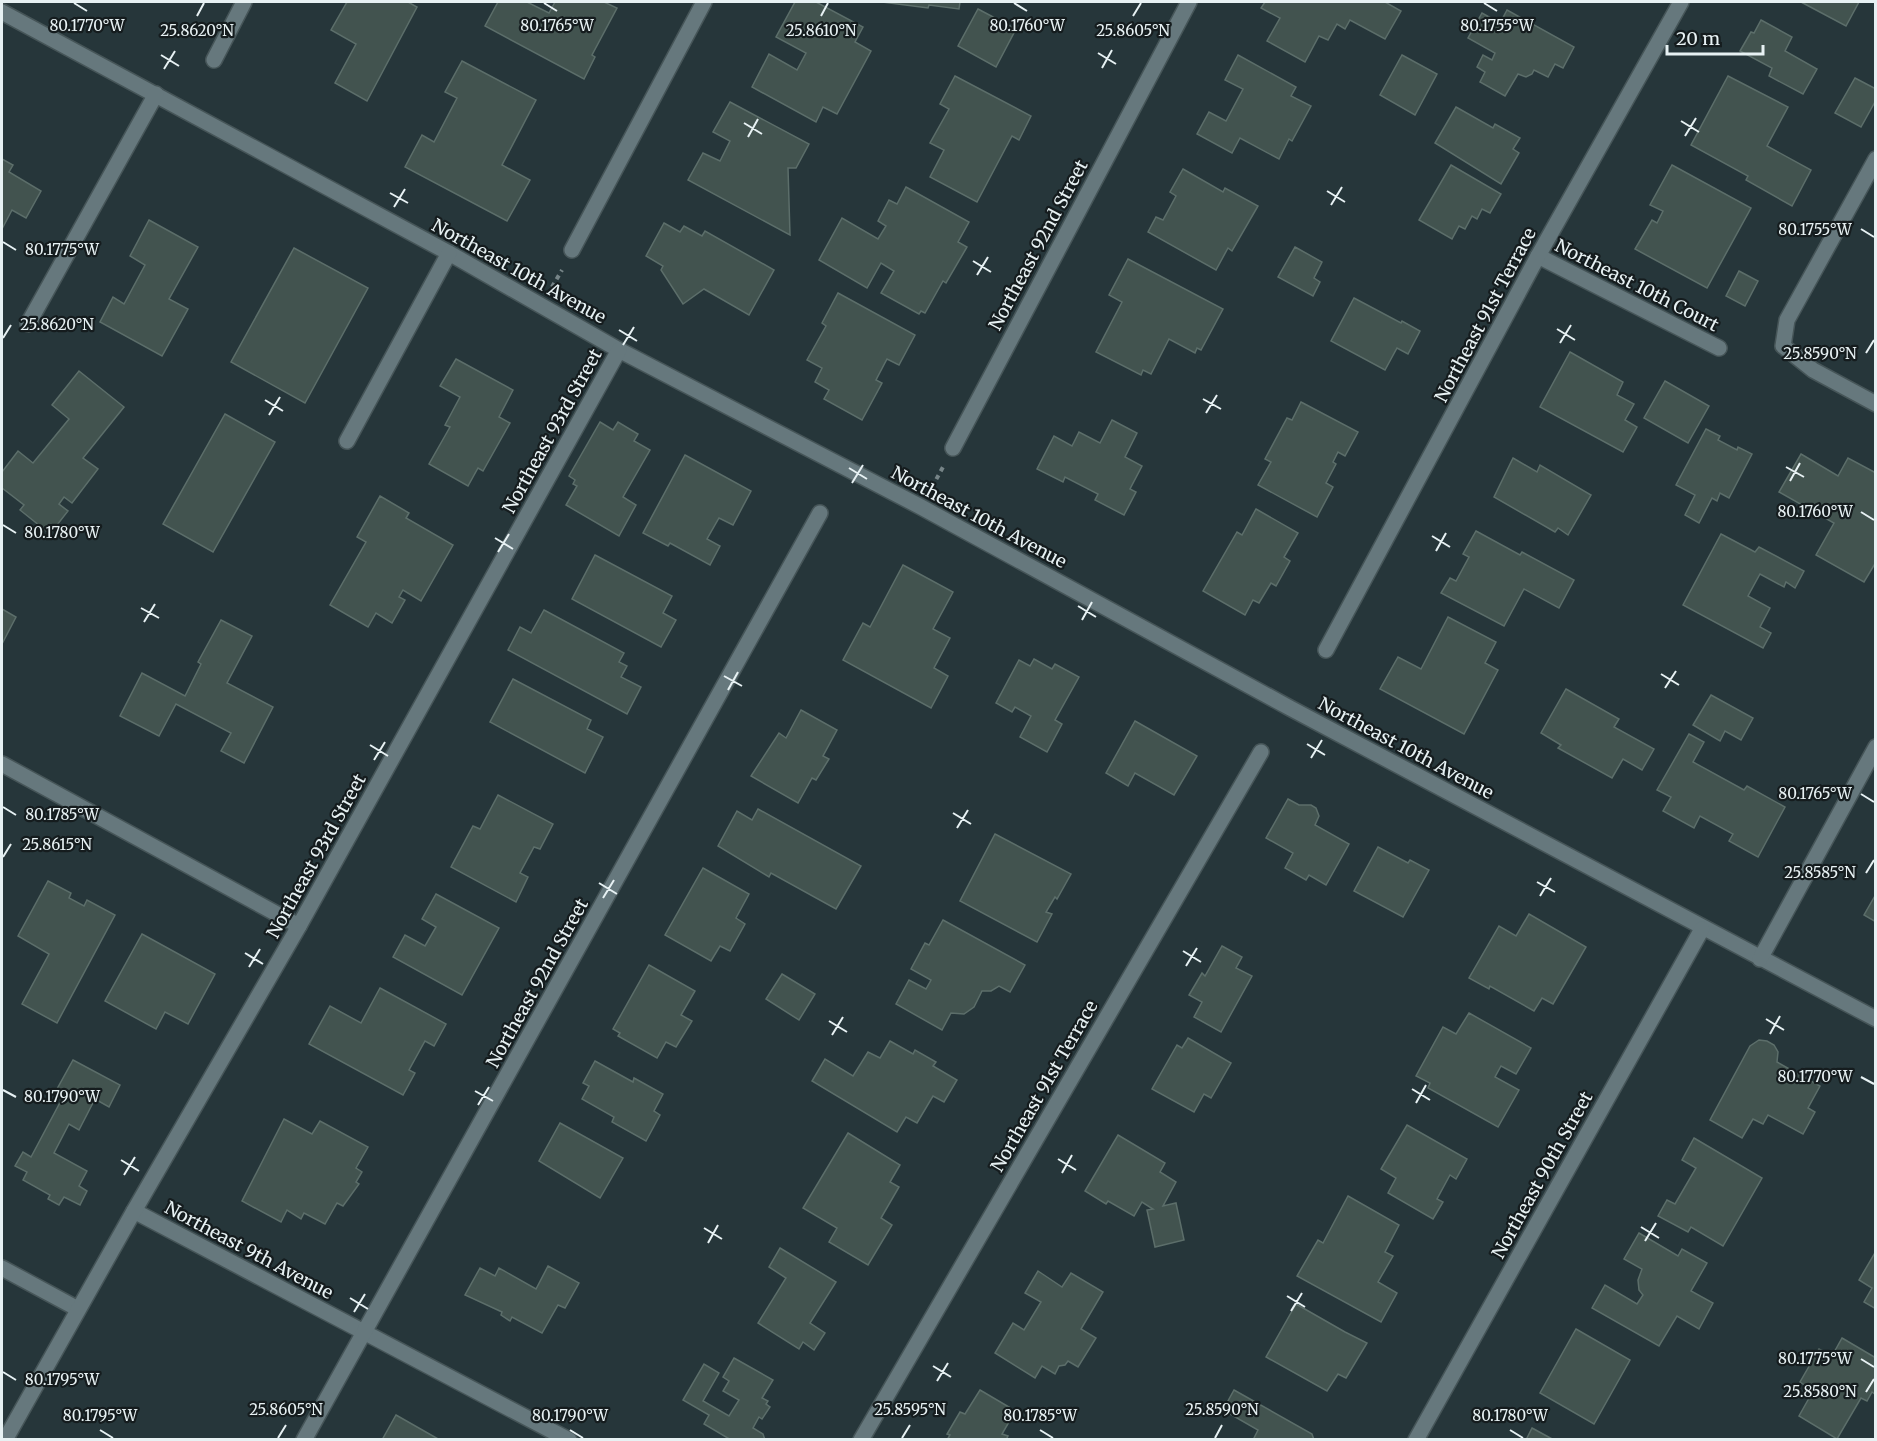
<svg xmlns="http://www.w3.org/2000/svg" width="1877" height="1441" viewBox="0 0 1877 1441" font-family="Merriweather,serif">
<rect width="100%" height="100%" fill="#26363a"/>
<g fill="#42534f" stroke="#5c6e6a" stroke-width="1.5">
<path d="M347 2H408L417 7 367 101 335 83 356 44 331 30Z"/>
<path d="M498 2H527L549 13 555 2H604L617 8 592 55 595 57 584 79 485 26Z"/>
<path d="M795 2H816L863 27 855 42 871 51 837 114 823 107 816 122 752 87 769 54 797 70 806 53 776 37Z"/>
<path d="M882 2H960L959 9 929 5 928 8Z"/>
<path d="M1265 2H1385L1401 11 1385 39 1350 20 1345 29 1337 24 1328 40 1319 36 1305 62 1267 41 1280 18 1261 8Z"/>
<path d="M1801 2H1859L1846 26Z"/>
<path d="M978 9 1016 29 996 67 958 46Z"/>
<path d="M1507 10 1574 47 1563 68 1555 64 1548 77 1534 70 1532 74 1526 77 1518 74 1505 96 1480 82 1485 72 1477 67 1483 55 1492 60 1495 53 1468 38 1482 13 1500 23Z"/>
<path d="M1761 20 1792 37 1785 51 1817 69 1803 94 1769 76 1772 68 1740 51 1751 32 1754 33Z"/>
<path d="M1238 55 1296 87 1291 96 1311 106 1292 141 1289 139 1279 159 1240 138 1232 153 1197 134 1209 112 1226 121 1243 89 1225 80Z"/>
<path d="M1402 55 1437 74 1415 115 1380 95Z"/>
<path d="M462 61 536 100 502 165 530 180 507 221 405 167 422 135 434 142 457 98 445 92Z"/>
<path d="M955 76 1031 116 1019 140 1012 136 977 202 930 177 944 150 930 143 949 109 940 104Z"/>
<path d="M1728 76 1788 107 1767 146 1811 170 1792 206 1746 180 1748 176 1691 145Z"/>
<path d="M1855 78 1876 89V100L1861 127 1835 113Z"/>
<path d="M730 102 809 144 796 168H788L790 235 688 180 703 153 720 161 730 141 713 132Z"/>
<path d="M1456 107 1493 128 1495 124 1520 138 1513 149 1519 153 1501 184 1435 143Z"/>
<path d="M2 159 13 165 9 172 41 191 26 218 12 210 2 229Z"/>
<path d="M1451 165 1501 194 1490 213 1482 209 1477 219 1472 216 1465 229 1459 226 1452 239 1419 220Z"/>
<path d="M1672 165 1751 208 1707 288 1635 249 1652 220 1657 223 1663 211 1650 205Z"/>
<path d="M1183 169 1223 192 1225 188 1258 206 1232 251 1228 248 1216 270 1148 232 1156 217 1163 220 1176 196 1170 192Z"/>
<path d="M906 187 969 222 958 242 967 247 946 283 943 281 925 313 921 311 919 314 881 293 894 271 881 263 867 288 819 260 842 218 878 239 886 226 878 221 889 200 897 204Z"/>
<path d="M149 220 198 247 169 299 188 309 162 356 100 322 113 297 124 304 145 265 130 256Z"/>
<path d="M664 223 680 232 684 226 702 236 705 231 774 270 749 315 704 289 683 304 661 270 663 266 646 256Z"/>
<path d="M1295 247 1322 262 1314 278 1320 282 1313 296 1278 277Z"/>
<path d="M294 248 368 288 305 403 231 362Z"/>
<path d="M1128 259 1223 309 1201 350 1197 348 1195 353 1169 339 1151 374 1143 370 1141 375 1096 352 1122 302 1109 295Z"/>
<path d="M1739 271 1758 281 1745 306 1726 296Z"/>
<path d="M838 293 915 335 899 365 887 359 876 380 882 383 862 420 824 399 829 390 815 382 822 368 807 360 826 326 822 323Z"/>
<path d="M1354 298 1401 323 1402 321 1420 331 1408 354 1397 348 1385 370 1331 341Z"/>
<path d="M1570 352 1623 382 1617 395 1634 404 1625 420 1637 427 1623 452 1540 407Z"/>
<path d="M456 359 513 390 499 417 510 423 483 471 478 468 468 486 429 464 450 427 445 425 460 397 440 386Z"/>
<path d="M79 371 124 407 83 458 98 469 72 503 64 497 59 504 68 511 50 534 20 510 24 505 2 488V472L18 451 33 463 69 419 52 405Z"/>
<path d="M1665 381 1709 406 1688 443 1644 418Z"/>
<path d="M1301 402 1358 432 1345 456 1338 452 1333 462 1336 464 1326 483 1333 487 1317 517 1258 485 1271 462 1265 459 1287 418 1292 420Z"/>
<path d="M225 414 275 442 213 552 163 524Z"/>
<path d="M1112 420 1137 433 1125 457 1142 466 1130 489 1136 492 1124 515 1095 500 1098 494 1065 477 1063 482 1037 469 1054 436 1072 446 1079 432 1100 443Z"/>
<path d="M600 422 613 430 618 422 638 434 634 441 650 450 623 497 636 505 619 536 566 505 577 486 573 484 575 480 569 476Z"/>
<path d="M1706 429 1720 436 1718 440 1737 450 1738 447 1752 454 1729 498 1720 493 1717 501 1712 498 1699 523 1685 515 1695 495 1676 485Z"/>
<path d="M1801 454 1838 476 1848 458 1876 473V562L1864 582 1816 555 1834 523 1779 492Z"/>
<path d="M685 455 751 491 733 525 719 518 707 539 720 546 710 565 670 543 668 546 643 533Z"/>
<path d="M1513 458 1537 472 1540 465 1591 495 1568 535 1558 528 1555 532 1494 497Z"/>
<path d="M380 496 409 513 406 518 453 545 421 601 403 590 399 597 405 600 392 623 376 613 368 627 330 605 366 542 357 537Z"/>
<path d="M1256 509 1298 533 1284 557 1290 561 1276 586 1271 583 1259 603 1253 600 1245 615 1203 591 1237 532 1242 535Z"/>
<path d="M1476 531 1520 555 1522 552 1574 580 1559 608 1524 589 1504 626 1441 593 1450 578 1456 581 1469 557 1463 554Z"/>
<path d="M1721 534 1755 552 1759 547 1804 571 1795 588 1786 582 1784 587 1760 574 1748 596 1770 608 1760 627 1771 633 1763 648 1683 605Z"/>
<path d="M595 555 672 596 663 613 676 620 661 647 572 599Z"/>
<path d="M903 565 953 592 933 629 950 638 934 668 948 676 931 708 843 660 863 623 870 627Z"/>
<path d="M2 609 16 617 2 644Z"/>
<path d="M544 610 624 653 619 662 627 666 621 677 641 687 627 714 508 650 520 627 531 633Z"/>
<path d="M1448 617 1496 642 1485 663 1498 670 1464 734 1380 689 1398 657 1421 669Z"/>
<path d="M221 620 252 636 227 683 273 707 244 763 221 751 231 733 176 704 159 736 120 716 142 673 185 696 201 664 198 662Z"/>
<path d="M1034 659 1052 669 1055 664 1079 677 1055 720 1062 724 1047 752 1020 737 1031 716 1015 707 1012 712 996 703 1019 660 1030 666Z"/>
<path d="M513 679 591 720 587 729 603 737 585 773 490 722Z"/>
<path d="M1566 689 1619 719 1614 727 1654 749 1642 770 1623 759 1612 778 1558 748 1561 745 1541 733Z"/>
<path d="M1711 695 1753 718 1741 740 1725 731 1720 741 1693 725Z"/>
<path d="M801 710 837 730 823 756 829 759 816 780 812 778 798 803 751 776 779 733 786 738Z"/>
<path d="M1135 721 1197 756 1174 795 1135 773 1128 786 1106 773Z"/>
<path d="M1689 734 1704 742 1693 762 1744 790 1747 786 1785 807 1758 857 1729 841 1733 834 1700 816 1694 828 1663 811 1671 797 1657 790Z"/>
<path d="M498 795 553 824 540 849 534 847 520 873 528 877 516 902 451 867 473 826 480 829Z"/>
<path d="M1288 799 1299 805H1311L1316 808 1319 816 1315 825 1349 844 1326 885 1309 875 1306 880 1285 868 1293 853 1266 838Z"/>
<path d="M758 809 861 866 836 909 771 873 769 877 718 846 737 811 752 820Z"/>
<path d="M995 834 1071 874 1057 899 1055 897 1046 912 1052 914 1037 942 960 901Z"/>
<path d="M1378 847 1408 863 1410 860 1429 870 1403 917 1354 891Z"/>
<path d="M703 868 749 894 736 918 745 924 730 951 720 946 711 961 665 935Z"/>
<path d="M48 881 71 893 69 898 84 906 87 900 115 915 57 1023 22 1004 49 954 18 936Z"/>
<path d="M436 894 499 928 462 995 393 957 405 935 425 946 436 927 422 919Z"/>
<path d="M1876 894V922L1864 915Z"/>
<path d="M1529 914 1586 947 1553 1004 1542 998 1534 1011 1490 986 1489 989 1469 978 1499 926 1516 936Z"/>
<path d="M943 920 1025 965 1010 992 999 986 991 991H982L974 1007 964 1014 951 1013 942 1030 896 1004 909 980 926 989 931 980 911 969 925 943 929 945Z"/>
<path d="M142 934 215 974 188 1024 165 1012 156 1029 105 1001Z"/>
<path d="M1222 946 1242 957 1236 968 1252 976 1221 1032 1194 1017 1202 1002 1189 995 1202 973 1205 976Z"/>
<path d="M649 965 695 991 681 1015 692 1021 676 1047 666 1042 657 1058 618 1036 620 1033 613 1029Z"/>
<path d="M782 974 815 994 799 1020 766 999Z"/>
<path d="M380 988 446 1024 434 1046 425 1041 409 1070 415 1073 403 1095 309 1044 330 1006 361 1023Z"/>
<path d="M1469 1013 1531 1048 1516 1074 1501 1066 1495 1077 1519 1090 1498 1127 1428 1088 1430 1083 1416 1076 1443 1027 1456 1034Z"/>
<path d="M1188 1038 1231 1063 1211 1098 1204 1094 1194 1112 1152 1089 1177 1045 1182 1048Z"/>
<path d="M1759 1040 1767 1041 1774 1045 1778 1052 1777 1062 1820 1086 1808 1108 1815 1112 1803 1134 1768 1115 1763 1124 1753 1119 1742 1138 1710 1120 1750 1046Z"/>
<path d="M890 1041 913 1054 915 1050 936 1062 933 1066 957 1080 944 1102 933 1096 917 1123 906 1117 897 1132 812 1081 825 1059 853 1076 868 1052 880 1058Z"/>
<path d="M73 1060 120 1085 109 1107 95 1099 79 1130 69 1124 54 1153 87 1171 79 1186 87 1191 80 1205 64 1197 59 1205 48 1199 50 1195 23 1180 27 1172 15 1166 23 1152 31 1157 65 1093 57 1089Z"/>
<path d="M595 1061 633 1082 634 1078 663 1094 654 1111 660 1115 646 1141 612 1122 614 1117 582 1099 589 1086 583 1083Z"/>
<path d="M284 1119 312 1134 320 1121 368 1147 356 1168 362 1172 356 1182 359 1184 343 1206 337 1203 325 1224 304 1213 301 1219 287 1210 281 1222 242 1201Z"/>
<path d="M560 1123 623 1158 600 1198 539 1161Z"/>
<path d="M1407 1125 1467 1159 1456 1179 1450 1175 1437 1199 1443 1202 1433 1219 1388 1193 1396 1178 1381 1169Z"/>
<path d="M848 1133 900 1165 890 1182 899 1187 881 1218 892 1225 868 1265 829 1242 837 1228 803 1208Z"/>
<path d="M1118 1135 1165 1163 1160 1172 1176 1182 1163 1206 1176 1203 1184 1240 1155 1247 1147 1210 1153 1209 1142 1202 1134 1216 1108 1201 1106 1204 1085 1191Z"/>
<path d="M1694 1138 1762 1178 1723 1246 1691 1227 1688 1232 1658 1216 1667 1200 1675 1204 1696 1168 1682 1160Z"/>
<path d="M1348 1196 1399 1225 1385 1252 1393 1256 1378 1282 1397 1293 1381 1322 1297 1276 1318 1240 1323 1243Z"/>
<path d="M1639 1233 1678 1256 1682 1249 1707 1263 1691 1291 1713 1303 1699 1329 1677 1316 1659 1346 1592 1308 1605 1285 1637 1304 1643 1295 1639 1290 1638 1280 1642 1269 1624 1259Z"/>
<path d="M780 1248 836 1282 810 1323 825 1333 814 1350 803 1342 799 1349 758 1323 786 1278 769 1267Z"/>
<path d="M1876 1251V1309L1864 1302 1872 1288 1859 1280Z"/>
<path d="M548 1266 579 1283 565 1308 558 1305 542 1333 512 1317 510 1321 501 1315 502 1312 465 1295 480 1268 495 1276 499 1268 536 1289Z"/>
<path d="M1038 1271 1062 1287 1071 1273 1103 1292 1081 1329 1096 1338 1078 1367 1068 1361 1065 1365 1059 1366 1055 1374 1042 1366 1035 1378 995 1353 1013 1323 1024 1330 1041 1302 1025 1293Z"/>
<path d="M1296 1304 1345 1332 1367 1343 1346 1378 1338 1374 1327 1391 1266 1357Z"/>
<path d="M1576 1329 1630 1360 1594 1424 1540 1393Z"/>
<path d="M1842 1338 1876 1358V1395L1872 1392 1867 1401 1861 1398 1837 1439 1799 1416 1813 1391 1800 1382 1819 1349 1832 1356Z"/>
<path d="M734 1358 773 1380 762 1398 768 1401 766 1404 770 1407 762 1419 759 1417 753 1428 763 1434 765 1440H731L704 1424 709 1415 683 1400 704 1364 719 1373 703 1401 729 1416 739 1400 723 1391 729 1381 723 1377Z"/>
<path d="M980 1390 1009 1407 1002 1418 1009 1422 1002 1434 1008 1436 1006 1440H947L950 1435 947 1434 960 1412 965 1414Z"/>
<path d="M1234 1390 1312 1434 1314 1440H1253L1258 1430 1223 1410Z"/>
<path d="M396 1415 440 1440H382Z"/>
<path d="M1532 1428 1554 1440H1526Z"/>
</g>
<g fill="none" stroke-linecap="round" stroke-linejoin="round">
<defs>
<g id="minor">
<path d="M2 12 449 253 619 350 921 507 1290 708 1876 1019"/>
<path d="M214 60 244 2"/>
<path d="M1876 159 1787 320 1783 346 1813 370 1876 404"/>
<path d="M572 250 704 2"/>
<path d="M1538 256 1719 348"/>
<path d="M28 324 156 94"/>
<path d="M347 441 449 253"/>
<path d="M953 448 1189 2"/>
<path d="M1326 650 1538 256 1681 2"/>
<path d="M2 764 299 926"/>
<path d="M1760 959 1876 747"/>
<path d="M134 1211 569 1440"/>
<path d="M2 1268 78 1309"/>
<path d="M5 1440 134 1211 299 926 619 350"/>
<path d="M304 1440 820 513"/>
<path d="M861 1440 1261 752"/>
<path d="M1416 1440 1702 929"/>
</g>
</defs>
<use href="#minor" stroke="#465558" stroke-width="18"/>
<g stroke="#768487" stroke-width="4" stroke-dasharray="4.5 4.5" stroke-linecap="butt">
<path d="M552 287 562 270"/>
<path d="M932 487 943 467"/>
</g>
<use href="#minor" stroke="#66787d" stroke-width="15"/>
</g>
<path fill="none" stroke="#e7f1f3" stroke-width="2" d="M74 3 87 11M544 3 557 11M1014 3 1027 11M1484 3 1497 11M197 16 204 3M821 16 828 3M1133 16 1141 3M1098 53 1116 64M161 55 179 66M1102 68 1112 50M164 69 175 51M1681 121 1699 132M744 123 762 134M1685 136 1696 118M748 137 758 119M1327 191 1345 202M390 193 408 203M1331 205 1342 187M394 207 405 189M1861 229 1874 237M3 242 16 250M973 261 991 272M977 275 988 257M1557 329 1575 340M619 330 637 341M3 338 11 325M1560 343 1571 325M623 345 634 327M1866 353 1874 340M1203 399 1221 409M265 400 283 411M1206 413 1217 395M269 415 280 397M1786 467 1804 477M849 468 867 479M1790 481 1800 463M852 483 863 465M1861 512 1874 520M3 525 16 533M1432 536 1450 547M495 538 513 549M1436 551 1446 533M498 552 509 534M1078 606 1096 617M141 608 159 618M1082 620 1092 602M144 622 155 604M1661 674 1679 685M724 676 742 686M1665 688 1676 671M728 690 738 672M1307 744 1325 755M370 745 388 756M1311 758 1322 740M374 760 385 742M1861 794 1874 802M3 807 16 815M953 813 971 824M957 828 968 810M3 857 11 844M1866 873 1874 860M1537 882 1555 892M599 883 617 894M1540 896 1551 878M603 898 614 880M1183 951 1201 962M245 953 263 964M1186 966 1197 948M249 967 260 949M1766 1019 1784 1030M829 1021 847 1032M1770 1034 1780 1016M832 1035 843 1017M1861 1077 1874 1084M1412 1089 1430 1100M3 1090 16 1097M475 1091 493 1101M1416 1103 1426 1085M478 1105 489 1087M1058 1159 1076 1170M121 1160 139 1171M1062 1173 1072 1155M124 1175 135 1157M1641 1227 1659 1238M704 1228 722 1239M1645 1241 1656 1223M708 1243 718 1225M1287 1296 1305 1307M350 1298 368 1309M1291 1311 1302 1293M354 1312 365 1294M1861 1359 1874 1367M933 1366 951 1377M3 1372 16 1380M937 1381 948 1363M1866 1392 1874 1379M100 1430 113 1438M570 1430 583 1438M1040 1430 1053 1438M1510 1430 1523 1438M278 1438 286 1425M902 1438 910 1425M1215 1438 1222 1425"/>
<g text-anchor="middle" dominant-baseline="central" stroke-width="4.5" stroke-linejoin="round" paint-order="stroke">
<g font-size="18" fill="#e7f1f3" stroke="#151c1e">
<text transform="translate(1038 245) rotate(-62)">Northeast 92nd Street</text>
<text transform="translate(519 271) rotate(29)">Northeast 10th Avenue</text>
<text transform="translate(1637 285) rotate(27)">Northeast 10th Court</text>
<text transform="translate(1485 315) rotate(-62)">Northeast 91st Terrace</text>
<text transform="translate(552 431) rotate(-61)">Northeast 93rd Street</text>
<text transform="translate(979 517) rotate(28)">Northeast 10th Avenue</text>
<text transform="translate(1406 748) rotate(28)">Northeast 10th Avenue</text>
<text transform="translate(316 856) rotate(-61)">Northeast 93rd Street</text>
<text transform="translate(537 983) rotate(-61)">Northeast 92nd Street</text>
<text transform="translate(1044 1086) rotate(-60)">Northeast 91st Terrace</text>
<text transform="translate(1542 1175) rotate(-61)">Northeast 90th Street</text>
<text transform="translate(249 1250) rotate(28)">Northeast 9th Avenue</text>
</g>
</g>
<g font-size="15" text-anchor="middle" fill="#e7f1f3" stroke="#151c1e" stroke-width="4.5" stroke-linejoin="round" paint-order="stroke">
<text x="87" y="31">80.1770°W</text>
<text x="557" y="31">80.1765°W</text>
<text x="1027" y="31">80.1760°W</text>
<text x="1497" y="31">80.1755°W</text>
<text x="821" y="36">25.8610°N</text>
<text x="197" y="36">25.8620°N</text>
<text x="1133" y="36">25.8605°N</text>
<text x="1815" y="235">80.1755°W</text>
<text x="62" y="255">80.1775°W</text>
<text x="57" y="330">25.8620°N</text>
<text x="1820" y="359">25.8590°N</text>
<text x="1815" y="517">80.1760°W</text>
<text x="62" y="538">80.1780°W</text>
<text x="1815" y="799">80.1765°W</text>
<text x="62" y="820">80.1785°W</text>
<text x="57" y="850">25.8615°N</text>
<text x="1820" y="878">25.8585°N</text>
<text x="1815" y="1082">80.1770°W</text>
<text x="62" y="1102">80.1790°W</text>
<text x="1815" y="1364">80.1775°W</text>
<text x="62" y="1385">80.1795°W</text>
<text x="1820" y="1397">25.8580°N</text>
<text x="286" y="1415">25.8605°N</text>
<text x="910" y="1415">25.8595°N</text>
<text x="1222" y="1415">25.8590°N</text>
<text x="100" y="1421">80.1795°W</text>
<text x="570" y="1421">80.1790°W</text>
<text x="1040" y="1421">80.1785°W</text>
<text x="1510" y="1421">80.1780°W</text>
</g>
<rect width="1877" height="1441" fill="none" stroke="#e7f1f3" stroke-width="6"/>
<path d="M1667 45v9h96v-9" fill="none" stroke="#e7f1f3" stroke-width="3"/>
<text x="1676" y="45" font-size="18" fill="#e7f1f3" stroke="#151c1e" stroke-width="4.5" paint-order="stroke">20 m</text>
</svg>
